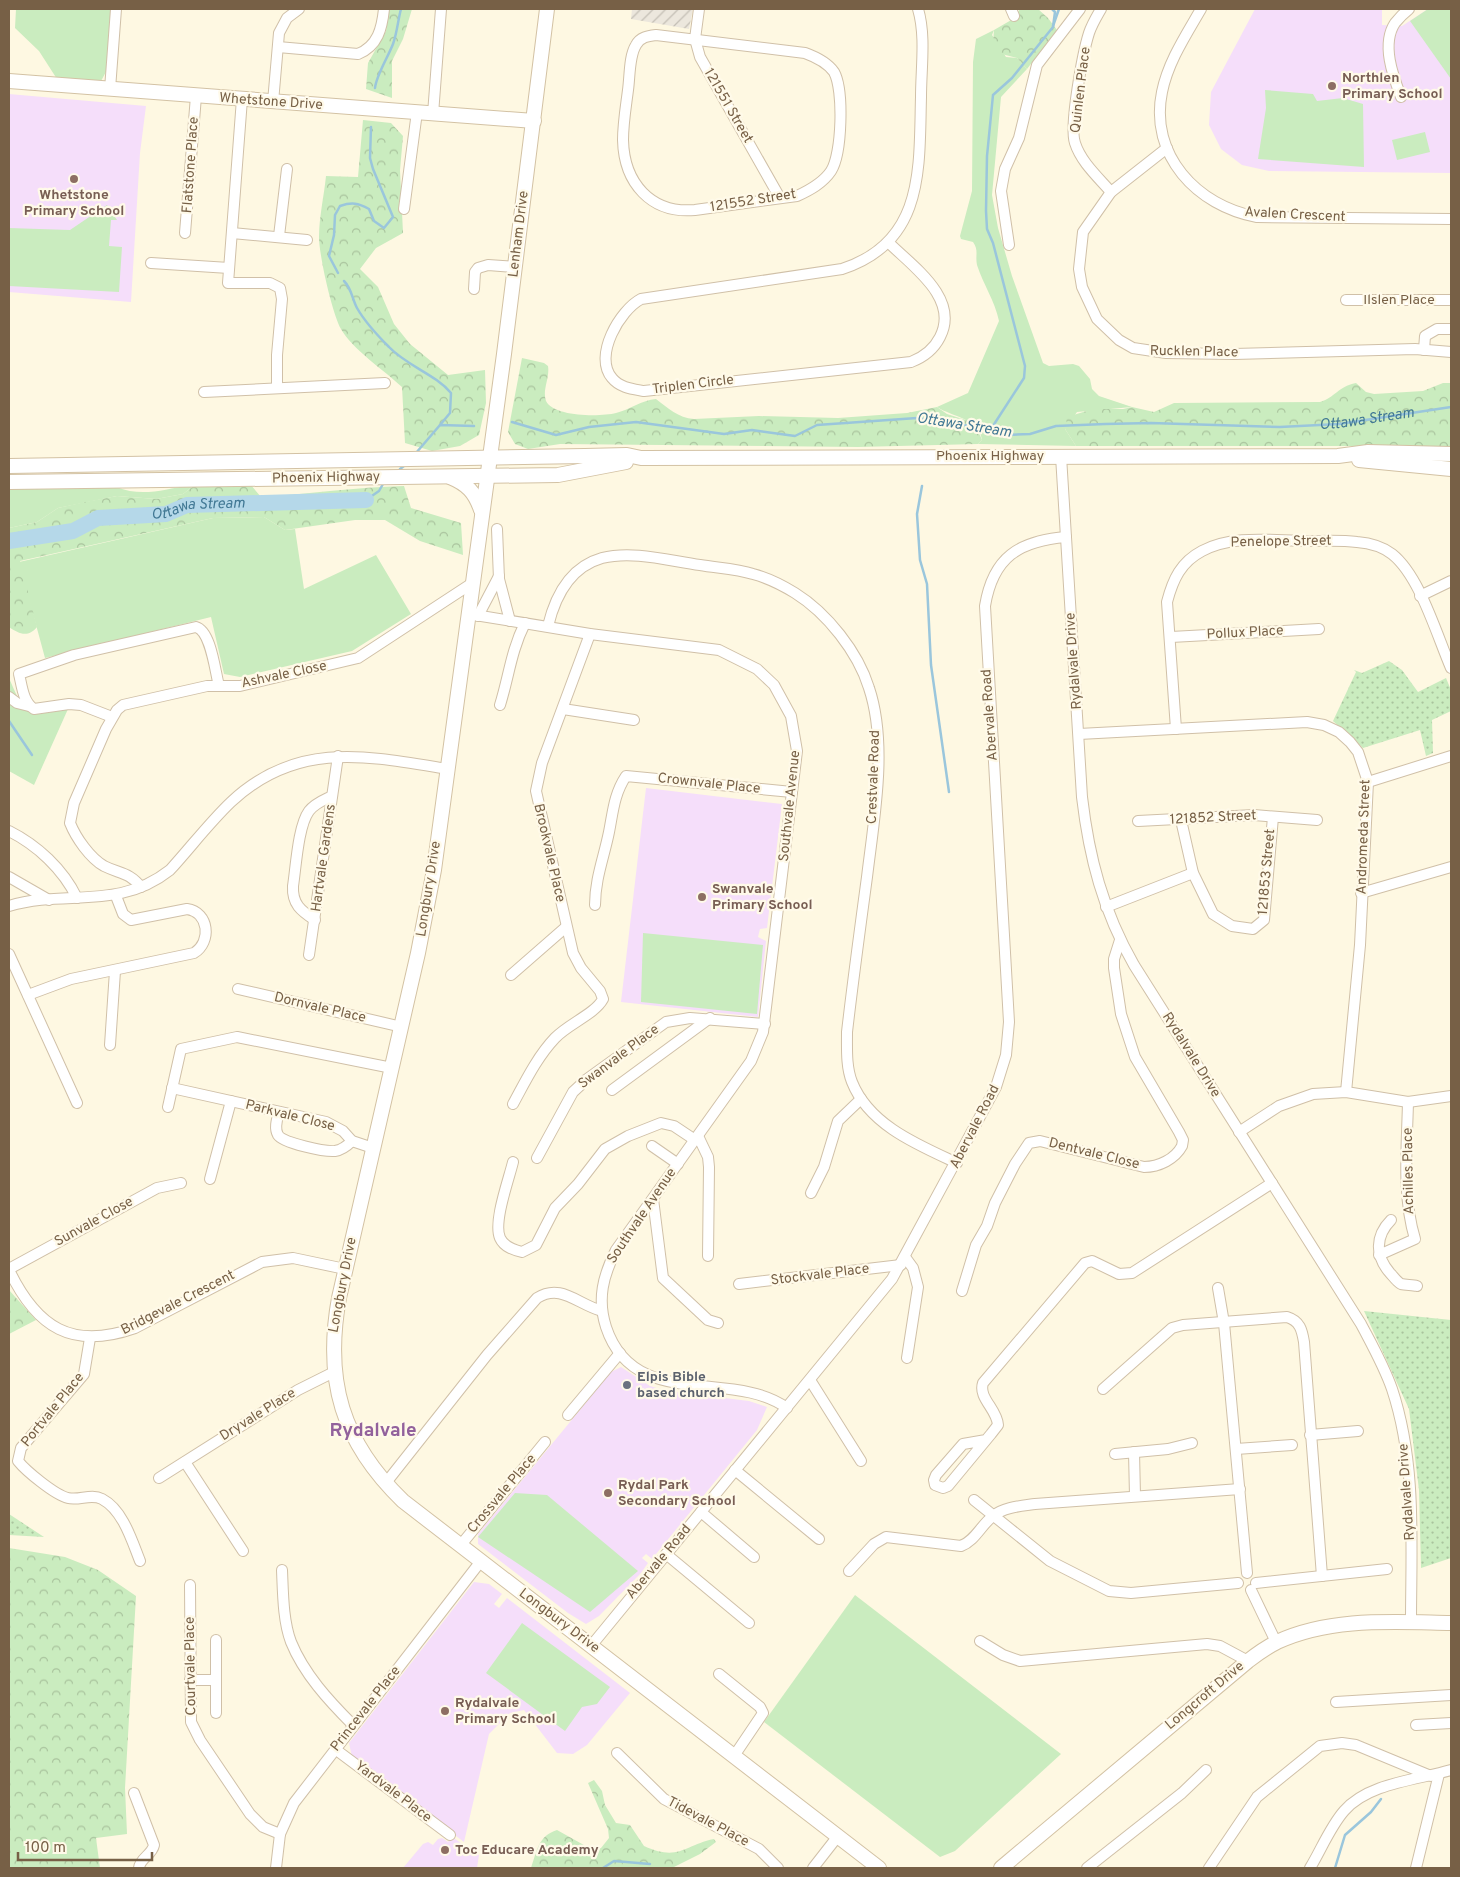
<svg xmlns="http://www.w3.org/2000/svg" width="1460" height="1877" viewBox="0 0 1460 1877" font-family="Overpass,sans-serif">
<defs>
<pattern id="industrial-furrows" width="10" height="10" patternUnits="userSpaceOnUse" patternTransform="scale(1.25)"><rect width="10" height="10" fill="#ece7dd"/><path d="M-1 1l2-2M0 10L10 0M9 11l2-2" fill="none" stroke="#c4bfb5"/></pattern>
<pattern id="forest-crowns" width="20" height="18" patternUnits="userSpaceOnUse" patternTransform="scale(1.25)"><rect width="20" height="18" fill="#caecbf"/><path d="M2 6a3 3 0 1 1 6 0M12 15a3 3 0 1 1 6 0" fill="none" stroke="#a9c39d"/></pattern>
<pattern id="park-dots" width="8" height="8" patternUnits="userSpaceOnUse" patternTransform="scale(1.25)"><rect width="8" height="8" fill="#caecbf"/><path d="M2 2h.1M6 6h.1" fill="none" stroke="#a9c39d" stroke-width="1.8" stroke-linecap="round"/></pattern>
</defs>
<rect width="100%" height="100%" fill="#fef8e2"/>
<path fill="url(#industrial-furrows)" d="M632 9H693L689 29 631 19Z"/>
<g fill="#f5defa">
<path d="M1255 9H1382V25L1402 26 1428 9H1451V173L1269 171 1242 165 1221 149 1209 125 1211 92Z"/>
<path d="M9 94 146 106 140 153 131 302 9 292Z"/>
<path d="M646 788 782 804 767 928 760 929 758 937 766 941 758 1017 621 1002Z"/>
<path d="M621 1367 650 1386 667 1391 749 1401 767 1407 757 1430 652 1559 646 1554 642 1558 648 1563 641 1573 599 1616 586 1624 568 1613 478 1544V1534L611 1372Z"/>
<path d="M474 1582 489 1584 502 1594 494 1604 499 1608 507 1598 630 1693 587 1745 573 1754 557 1753 524 1710 510 1713 489 1734 464 1842 352 1757 349 1743Z"/>
<path d="M452 1837 479 1855 477 1868H403L423 1844 428 1842 433 1845 438 1839 442 1838 448 1842Z"/>
</g>
<g fill="#caecbf">
<path d="M16 9H111L107 70 101 81 57 79 39 51 15 28Z"/>
<path d="M1428 9H1451V79L1410 21Z"/>
<path d="M994 30 992 35 1006 57 1017 58 1027 69 1001 97 992 195 998 228 1012 276 1043 363 1049 366 1073 364 1079 366 1090 379 1092 389 1099 396 1132 407 1077 412 1065 429 1076 446 978 444 982 440C979 418 952 417 937 407L968 393 999 321C995 301 983 284 977 265 975 256 979 250 973 242L961 239 960 236 972 191 973 62 976 39Z"/>
<path d="M1265 90 1313 94 1317 101 1343 98 1363 104 1364 167 1258 159 1266 108Z"/>
<path d="M1425 132 1430 152 1397 160 1392 140Z"/>
<path d="M107 205 117 220H111L109 246 122 247 119 292 9 286V228L70 230Z"/>
<path d="M189 485 192 487 183 494 156 499 117 496 58 508 37 522 9 528V489L116 487C141 497 164 490 189 485Z"/>
<path d="M264 517 285 530 295 529 304 589 376 555 411 614 352 651 240 677 224 674 211 617 45 658 19 562 213 518Z"/>
<path d="M9 678C27 719 25 716 68 709L34 785 9 771Z"/>
<path d="M643 933 763 945 757 1014 641 1002Z"/>
<path d="M515 1493 547 1495 638 1571 590 1612 478 1537Z"/>
<path d="M855 1595 1061 1754 955 1851 940 1857 764 1722Z"/>
<path d="M522 1623 610 1687 597 1704 582 1707 565 1731 486 1673Z"/>
</g>
<g fill="url(#forest-crowns)">
<path d="M389 9H412L403 39 392 61V98L366 89 368 63 386 31Z"/>
<path d="M1020 9H1038L1048 18 1057 30 1027 69 1017 58 998 53 993 44 994 30 1013 19Z"/>
<path d="M363 120 391 123 403 136 400 170 403 233 376 248 360 269 378 287 394 324 410 344 448 375 485 370 486 403 479 435 460 446 432 451 405 443 402 387C385 371 351 348 341 329 332 313 319 255 319 237 319 217 324 196 326 176L358 177Z"/>
<path d="M522 358 544 363 548 366C550 378 542 390 546 401 554 417 600 417 616 413 629 410 642 400 656 399 668 408 678 418 694 419L759 416 838 418 907 413 937 407 947 414 975 423 982 440 978 444 858 447 560 444 528 449 515 444 508 432Z"/>
<path d="M1356 383 1366 392 1374 394 1423 391 1443 383H1451V446H1076L1065 429 1067 417 1093 409H1123L1132 407 1154 412 1174 403 1320 402C1336 397 1337 387 1356 383Z"/>
<path d="M250 484 261 497C309 494 356 487 404 486L411 508 461 523 463 555 420 541 385 520H355L285 530 264 517 213 518 20 561 37 627C28 638 19 634 9 627V528L37 522 58 508 85 502 117 496 156 499 183 494 192 487Z"/>
<path d="M9 1290 36 1320 9 1334Z"/>
<path d="M9 1548 65 1557 98 1570 136 1596 125 1788 127 1834 96 1838 100 1868H9Z"/>
<path d="M594 1780 602 1791 605 1805 616 1823 630 1825 644 1846C679 1862 684 1845 714 1839L716 1842 700 1854 672 1868H531C537 1851 538 1836 557 1830L591 1849 601 1848 609 1838 608 1829 588 1783Z"/>
</g>
<g fill="url(#park-dots)">
<path d="M1389 661 1402 670 1418 692 1446 678 1451 690V711L1432 720 1433 753 1426 756 1420 730 1363 748 1333 721 1356 672 1354 670 1362 673Z"/>
<path d="M1364 1311 1451 1320V1558L1421 1568 1419 1490 1409 1409Z"/>
<path d="M9 1514 44 1537 9 1535Z"/>
</g>
<g fill="none" stroke-linecap="round" stroke-linejoin="round">
<g stroke="#9ac6dc" stroke-width="2.5">
<path d="M1053 26 1059 9"/>
<path d="M375 88C376 76 388 57 393 44 397 33 398 20 401 9"/>
<path d="M338 273 329 256 334 235 335 215 340 206C352 202 358 203 369 209L374 221 384 228 393 217 373 169 370 158 371 127"/>
<path d="M344 281C352 289 352 299 357 308 365 322 378 336 389 347 407 366 435 374 451 393L450 413 440 425"/>
<path id="s1" d="M512 422 556 435 589 427 636 422 724 434 752 430 795 436 817 425 917 418 991 429 1006 435 1030 434 1056 426 1105 424 1151 423 1280 427 1339 424 1451 407"/>
<path d="M991 429 1024 378 1025 366 993 243 987 229 986 211 987 156 993 95 1012 78 1053 27 1055 12 1052 9"/>
<path d="M416 453 440 425 474 426"/>
<path d="M400 469 404 466"/>
<path d="M922 486 917 514 920 560 927 584 931 665 949 792"/>
<path d="M366 500 379 491 383 484"/>
<path d="M9 721 32 755"/>
<path d="M603 1868 614 1861 650 1864"/>
<path d="M1335 1868 1345 1835 1371 1812 1381 1799"/>
</g>
<path stroke="#b5d8e9" stroke-width="16" id="s2" d="M9 541 73 531 98 518 166 514 187 505 366 500"/>
<defs>
<g id="street">
<path d="M699 9 695 39 700 57 780 198"/>
<path d="M1011 9 1014 16"/>
<path d="M1101 9C1097 16 1092 24 1089 33 1083 52 1069 126 1075 143 1081 162 1098 177 1111 192"/>
<path d="M1201 9C1186 35 1168 62 1162 92 1149 155 1197 206 1257 217L1451 219"/>
<path d="M656 35 805 53C816 57 827 62 834 72 844 90 842 154 831 171 823 183 810 190 797 196L695 210C651 214 624 183 623 140 623 123 626 106 628 90 630 76 629 56 636 45 640 37 648 36 656 35Z"/>
<path d="M278 47 358 54C378 46 382 28 384 9"/>
<path d="M110 89 116 9"/>
<path d="M1401 97C1393 76 1381 44 1395 23 1399 18 1404 13 1409 9"/>
<path d="M242 99 228 283H270L280 288 282 299 277 355V388"/>
<path d="M273 102 279 33 287 18 299 9"/>
<path d="M433 114 441 9"/>
<path d="M1167 148 1111 192 1083 232 1079 269 1082 287 1097 319 1119 340 1133 348 1166 353 1234 354 1415 349 1451 352"/>
<path d="M404 209 417 112"/>
<path d="M185 233 196 96"/>
<path d="M232 233 307 240"/>
<path d="M279 236 287 169"/>
<path d="M888 242C912 266 960 298 940 337 934 349 924 357 911 362L644 391C633 389 620 388 612 378 593 356 620 310 641 299L842 269C925 242 919 168 921 97 921 68 926 36 918 9"/>
<path d="M1009 245 1001 191 1005 169 1019 138 1037 65 1080 9"/>
<path d="M151 263 229 268"/>
<path d="M474 289 475 272 478 268 488 265 515 267"/>
<path d="M1346 300H1451"/>
<path d="M1424 350 1425 336 1437 329H1451"/>
<path d="M204 392 385 383"/>
<path d="M1061 456 1082 797C1089 857 1103 911 1134 965L1361 1324C1372 1345 1384 1366 1392 1389 1417 1464 1411 1545 1411 1622"/>
<path d="M497 529 499 579 510 621"/>
<path d="M1420 596 1451 581"/>
<path d="M469 614 590 634 719 650 757 669 774 685 791 716 797 751 763 1032 751 1061 616 1250C603 1276 597 1299 606 1327 634 1412 732 1368 787 1408"/>
<path d="M478 616 499 576"/>
<path d="M548 626C555 597 570 567 602 558 633 550 670 561 700 565 718 568 737 569 753 574 768 578 782 585 795 593 827 613 858 652 869 688 888 745 874 818 867 877 860 929 853 980 847 1032 847 1049 846 1067 852 1082 869 1125 918 1145 957 1163"/>
<path d="M1171 637 1319 629"/>
<path d="M9 697 17 703 29 706"/>
<path d="M500 705C509 676 511 651 525 623"/>
<path d="M563 709 634 720"/>
<path d="M112 717 81 705 69 704 34 709C23 702 22 686 19 674L74 655 196 627C211 631 215 671 219 686"/>
<path d="M1176 729 1167 602C1173 579 1181 562 1202 551 1233 534 1274 541 1307 541 1324 541 1341 540 1357 542 1369 543 1383 547 1392 554 1420 576 1437 636 1451 668"/>
<path d="M1079 734 1307 722 1324 725 1339 732 1350 742 1358 752 1368 782 1360 945 1346 1092"/>
<path d="M1368 782 1451 756"/>
<path d="M1181 820 1193 873 1213 914 1232 926 1253 929 1264 920 1273 817"/>
<path d="M1138 821 1254 815 1317 820"/>
<path d="M9 831C37 845 63 869 77 898"/>
<path d="M9 877 49 900"/>
<path d="M141 887C129 872 120 874 104 866 90 858 76 838 70 823L74 803 106 729 117 710 123 705 207 686H240L358 658 474 582"/>
<path d="M1361 893 1451 867"/>
<path d="M595 905C595 879 604 857 609 832 613 812 614 794 626 776L792 792"/>
<path d="M9 906C66 889 118 911 170 870 191 847 209 823 231 802 297 740 368 756 448 769"/>
<path d="M1106 907 1193 873"/>
<path d="M315 920C301 911 292 904 293 886 296 867 298 826 309 811 315 803 324 800 332 796"/>
<path d="M9 954 77 1103"/>
<path d="M309 955 338 756"/>
<path d="M511 975 566 927"/>
<path d="M238 989 402 1027"/>
<path d="M28 995 71 979 194 953C212 942 209 912 187 909L131 920 123 914 116 896"/>
<path d="M110 1045 115 971"/>
<path d="M172 1088 326 1122 343 1131 352 1141 373 1148"/>
<path d="M612 1090 710 1018"/>
<path d="M513 1104C525 1082 537 1057 555 1038 568 1024 595 1014 603 999L600 991 581 968 573 953 536 791 542 763 590 634"/>
<path d="M168 1107 181 1049 237 1037 392 1068"/>
<path d="M279 1112C277 1119 274 1128 278 1135 283 1143 325 1152 335 1151 342 1150 347 1146 352 1141"/>
<path d="M1239 1132 1279 1106 1313 1094 1346 1092 1408 1102 1451 1096"/>
<path d="M698 1136 708 1157 709 1167 708 1256"/>
<path d="M652 1146 678 1164"/>
<path d="M537 1158 573 1092 587 1079 666 1022 690 1018 765 1024"/>
<path d="M513 1162C509 1179 493 1222 500 1238 504 1247 514 1250 522 1252L536 1245 555 1208 578 1184 605 1149 628 1136 661 1123 674 1126 695 1140"/>
<path d="M210 1179 231 1101"/>
<path d="M811 1193 824 1167 838 1121 861 1099"/>
<path d="M653 1199 663 1278 708 1320 718 1323"/>
<path d="M1391 1220C1375 1236 1375 1256 1390 1273 1393 1276 1397 1282 1401 1284 1406 1285 1413 1285 1417 1286"/>
<path d="M1379 1255 1415 1239C1402 1196 1407 1147 1408 1102"/>
<path d="M905 1257 913 1268 918 1287 907 1358"/>
<path d="M9 1269 157 1188 181 1183"/>
<path d="M9 1270C37 1328 72 1350 135 1328L262 1262 293 1258 345 1269"/>
<path d="M739 1284 901 1265"/>
<path d="M1218 1288 1224 1323 1247 1573"/>
<path d="M962 1291 976 1245 987 1226 995 1203 1015 1164 1029 1143 1040 1141 1144 1167C1159 1167 1175 1159 1182 1146L1183 1140 1179 1132 1135 1057 1121 1014 1114 968V959L1120 940"/>
<path d="M90 1338 84 1374 21 1448 18 1461C26 1471 55 1495 68 1498 79 1501 91 1493 102 1499 123 1510 132 1541 140 1561"/>
<path d="M810 1380 861 1461"/>
<path d="M1103 1389 1172 1328 1183 1325 1287 1317C1300 1321 1302 1330 1304 1342L1322 1576"/>
<path d="M568 1415 620 1353"/>
<path d="M1310 1435 1358 1431"/>
<path d="M986 1440 963 1444 936 1475 934 1480 935 1485 943 1488 948 1486 991 1434 998 1425C997 1409 978 1398 983 1383L1085 1263 1092 1261 1119 1274 1132 1273 1272 1183"/>
<path d="M1236 1449 1292 1445"/>
<path d="M1134 1452 1135 1496"/>
<path d="M1115 1454 1168 1449 1192 1443"/>
<path d="M185 1462 243 1551"/>
<path d="M735 1470 819 1539"/>
<path d="M159 1478 298 1390 334 1372"/>
<path d="M385 1484 487 1355 537 1298C561 1283 577 1304 602 1311"/>
<path d="M974 1500 1050 1561 1109 1591 1131 1593 1238 1583"/>
<path d="M701 1512 754 1557"/>
<path d="M460 1546 545 1442"/>
<path d="M666 1554 749 1623"/>
<path d="M282 1570C283 1593 283 1621 291 1642 304 1674 329 1701 353 1725"/>
<path d="M849 1571 874 1544 886 1537 961 1546C975 1541 981 1525 993 1516 1004 1507 1021 1506 1035 1504L1240 1489"/>
<path d="M1256 1583 1387 1569"/>
<path d="M190 1585 191 1722 200 1740 250 1814 263 1827 280 1834"/>
<path d="M1251 1590 1276 1642"/>
<path d="M980 1641 1003 1655 1020 1661 1207 1644 1220 1646 1248 1661"/>
<path d="M591 1646 892 1279 996 1087 1006 1055 1009 1022 985 606C993 557 1019 541 1066 537"/>
<path d="M719 1674 760 1707 763 1713 734 1756"/>
<path d="M190 1680H216"/>
<path d="M1336 1702 1451 1695"/>
<path d="M216 1713V1640"/>
<path d="M1416 1725 1451 1723"/>
<path d="M335 1749 450 1835"/>
<path d="M617 1753 664 1799 759 1849 778 1868"/>
<path d="M134 1793 154 1845C152 1855 140 1858 139 1868"/>
<path d="M276 1868 280 1834 294 1803 481 1561"/>
<path d="M813 1868 838 1836"/>
<path d="M1087 1868 1182 1793 1206 1770"/>
<path d="M1209 1868 1257 1797 1320 1746 1342 1743 1356 1745 1431 1776"/>
<path d="M1310 1868C1321 1850 1330 1827 1344 1811 1368 1783 1417 1780 1451 1770"/>
<path d="M1416 1868 1439 1774"/>
</g>
<g id="secondary">
<path d="M547 9 504 354 434 870 418 953 339 1298C324 1381 342 1442 403 1501L879 1868"/>
<path d="M9 81 534 121"/>
<path d="M1359 460 1451 469"/>
<path d="M9 466 585 456 627 455 641 458 1338 456 1368 452 1451 454"/>
<path d="M450 477C467 484 475 492 481 510"/>
<path d="M9 482 558 475 626 462"/>
<path d="M1001 1868 1248 1661C1257 1654 1267 1647 1277 1642 1331 1617 1393 1622 1451 1623"/>
</g>
</defs>
<use href="#street" stroke="#d0c0a8" stroke-width="12"/>
<use href="#secondary" stroke="#d3c2a4" stroke-width="16"/>
<use href="#street" stroke="#fff" stroke-width="10"/>
<use href="#secondary" stroke="#fff" stroke-width="14"/>
</g>
<g fill="#8d6e63" stroke="#fffae9" stroke-width="2">
<circle cx="1332" cy="86" r="5"/>
<circle cx="74" cy="179" r="5"/>
<circle cx="702" cy="897" r="5"/>
<circle cx="608" cy="1493" r="5"/>
<circle cx="445" cy="1711" r="5"/>
<circle cx="445" cy="1850" r="5"/>
</g>
<circle fill="#6b7280" stroke="#fffae9" stroke-width="2" cx="627" cy="1385" r="5"/>
<g text-anchor="middle" dominant-baseline="central" stroke-width="4.5" stroke-linejoin="round" paint-order="stroke">
<g font-size="14" font-weight="bold" fill="#785e54" stroke="#fffae9" text-anchor="start">
<text x="1342" y="78">Northlen<tspan x="1342" dy="16">Primary School</tspan></text>
<text x="74" y="195" text-anchor="middle">Whetstone<tspan x="74" dy="16">Primary School</tspan></text>
<text x="712" y="889">Swanvale<tspan x="712" dy="16">Primary School</tspan></text>
<text x="618" y="1485">Rydal Park<tspan x="618" dy="16">Secondary School</tspan></text>
<text x="455" y="1703">Rydalvale<tspan x="455" dy="16">Primary School</tspan></text>
<text x="455" y="1850">Toc Educare Academy</text>
</g>
<g font-size="14" fill="#776046" stroke="#fffae9">
<text transform="translate(1081 90) rotate(-83)">Quinlen Place</text>
<text transform="translate(271 102) rotate(4)">Whetstone Drive</text>
<text transform="translate(728 106) rotate(60)">121551 Street</text>
<text transform="translate(191 165) rotate(-86)">Flatstone Place</text>
<text transform="translate(753 201) rotate(-9)">121552 Street</text>
<text transform="translate(1295 215) rotate(3)">Avalen Crescent</text>
<text transform="translate(519 234) rotate(-83)">Lenham Drive</text>
<text x="1399" y="300">Ilslen Place</text>
<text transform="translate(1194 352) rotate(1)">Rucklen Place</text>
<text transform="translate(693 385) rotate(-7)">Triplen Circle</text>
<text x="990" y="456">Phoenix Highway</text>
<text transform="translate(326 478) rotate(-1)">Phoenix Highway</text>
<text transform="translate(1281 542) rotate(-1)">Penelope Street</text>
<text transform="translate(1245 633) rotate(-3)">Pollux Place</text>
<text transform="translate(1074 661) rotate(-94)">Rydalvale Drive</text>
<text transform="translate(284 675) rotate(-12)">Ashvale Close</text>
<text transform="translate(990 715) rotate(-94)">Abervale Road</text>
<text transform="translate(874 777) rotate(-88)">Crestvale Road</text>
<text transform="translate(709 784) rotate(6)">Crownvale Place</text>
<text transform="translate(790 806) rotate(-84)">Southvale Avenue</text>
<text transform="translate(1213 818) rotate(-3)">121852 Street</text>
<text transform="translate(1364 837) rotate(-88)">Andromeda Street</text>
<text transform="translate(549 853) rotate(77)">Brookvale Place</text>
<text transform="translate(324 858) rotate(-82)">Hartvale Gardens</text>
<text transform="translate(1267 872) rotate(-85)">121853 Street</text>
<text transform="translate(429 889) rotate(-81)">Longbury Drive</text>
<text transform="translate(320 1008) rotate(13)">Dornvale Place</text>
<text transform="translate(1191 1055) rotate(58)">Rydalvale Drive</text>
<text transform="translate(619 1057) rotate(-37)">Swanvale Place</text>
<text transform="translate(290 1116) rotate(14)">Parkvale Close</text>
<text transform="translate(975 1127) rotate(-63)">Abervale Road</text>
<text transform="translate(1094 1154) rotate(14)">Dentvale Close</text>
<text transform="translate(1409 1171) rotate(-91)">Achilles Place</text>
<text transform="translate(642 1216) rotate(-56)">Southvale Avenue</text>
<text transform="translate(94 1222) rotate(-29)">Sunvale Close</text>
<text transform="translate(820 1275) rotate(-7)">Stockvale Place</text>
<text transform="translate(343 1285) rotate(-79)">Longbury Drive</text>
<text transform="translate(178 1303) rotate(-27)">Bridgevale Crescent</text>
<text transform="translate(53 1410) rotate(-51)">Portvale Place</text>
<text transform="translate(258 1415) rotate(-32)">Dryvale Place</text>
<text transform="translate(1407 1492) rotate(-94)">Rydalvale Drive</text>
<text transform="translate(502 1494) rotate(-50)">Crossvale Place</text>
<text transform="translate(659 1562) rotate(-50)">Abervale Road</text>
<text transform="translate(559 1621) rotate(37)">Longbury Drive</text>
<text transform="translate(191 1666) rotate(-91)">Courtvale Place</text>
<text transform="translate(1205 1696) rotate(-40)">Longcroft Drive</text>
<text transform="translate(366 1709) rotate(-52)">Princevale Place</text>
<text transform="translate(393 1792) rotate(37)">Yardvale Place</text>
<text transform="translate(708 1822) rotate(28)">Tidevale Place</text>
</g>
<g font-size="14" font-weight="bold" fill="#5b616d" stroke="#fffae9" text-anchor="start">
<text x="637" y="1377">Elpis Bible<tspan x="637" dy="16">based church</tspan></text>
</g>
<g font-size="15" font-style="italic" fill="#417894" stroke="#fffae9">
<text stroke="none"><textPath href="#s1" startOffset="866">Ottawa Stream</textPath></text>
<text transform="translate(964 426) rotate(9)">Ottawa Stream</text>
<text stroke="none"><textPath href="#s2" startOffset="194">Ottawa Stream</textPath></text>
</g>
<g font-size="19" font-weight="bold" fill="#92619c" stroke="#fffae9">
<text x="373" y="1431">Rydalvale</text>
</g>
</g>
<rect width="1460" height="1877" fill="none" stroke="#776046" stroke-width="20"/>
<path d="M18 1852v8h134v-8" fill="none" stroke="#776046" stroke-width="2.5"/>
<text x="25" y="1852" font-size="15" fill="#776046" stroke="#fffae9" stroke-width="4" paint-order="stroke">100 m</text>
</svg>
